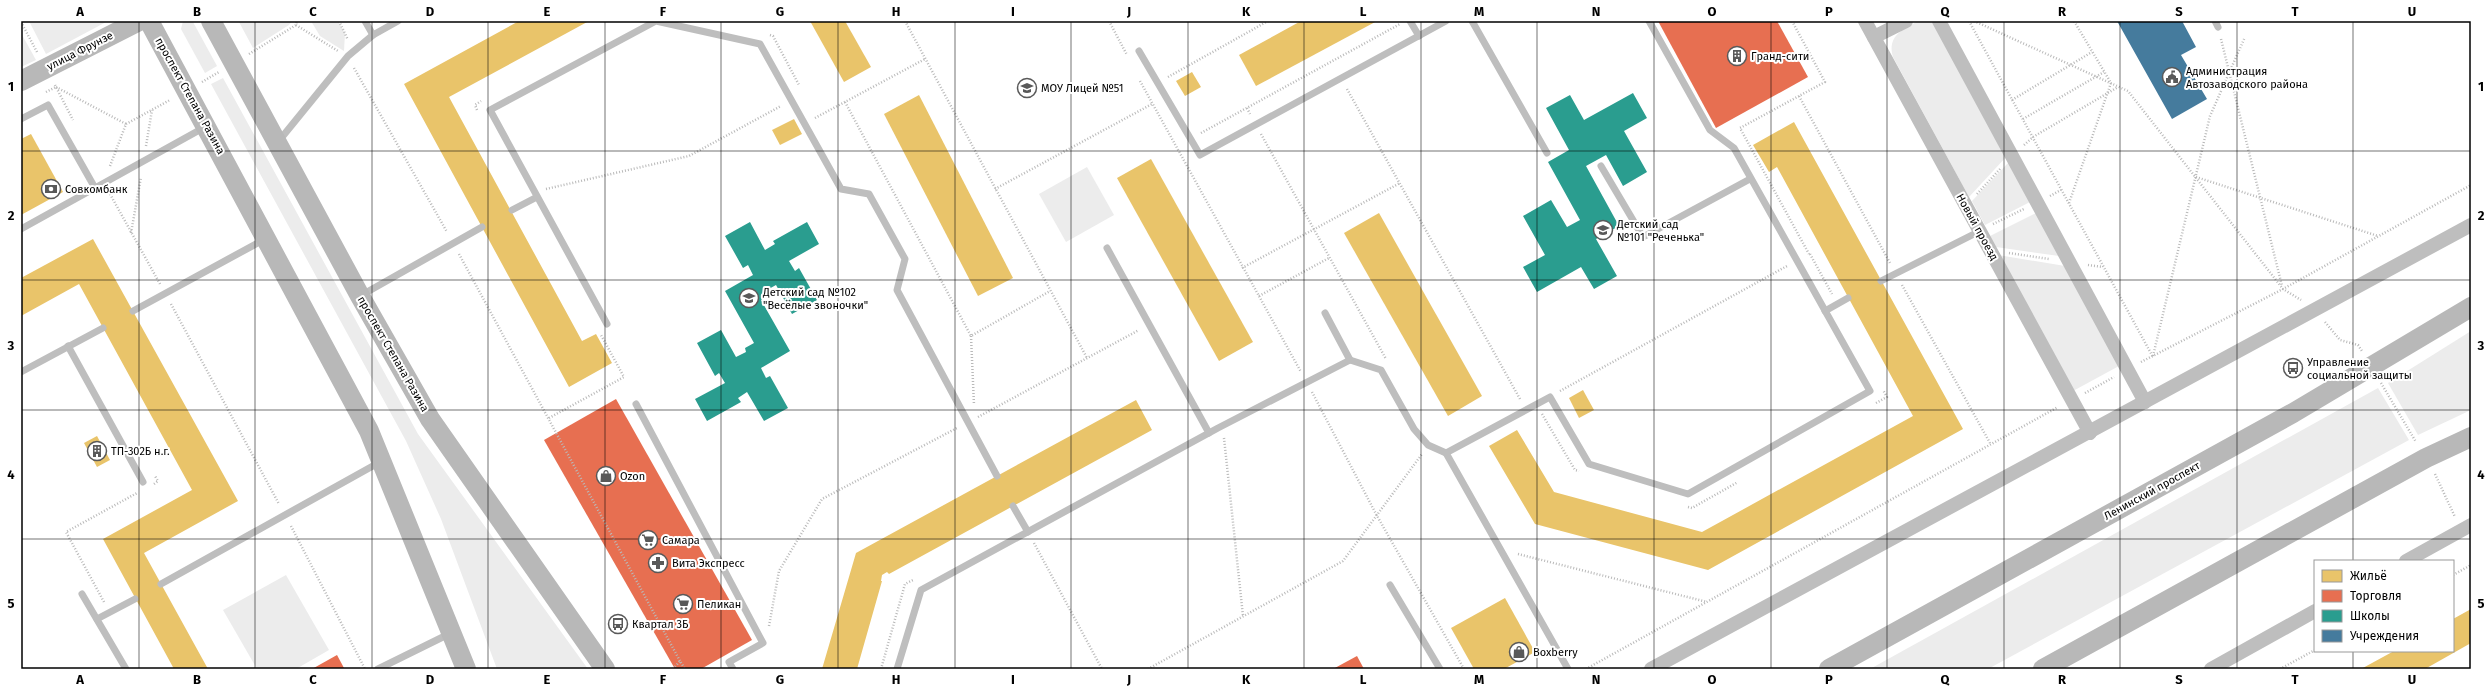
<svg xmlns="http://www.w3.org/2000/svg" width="2492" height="690" viewBox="0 0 2492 690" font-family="'Fira Sans',sans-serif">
<rect width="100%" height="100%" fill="#fff"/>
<g fill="#ececec">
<path d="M29 21H108L46 54Z"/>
<path d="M183 21 193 22 217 66 205 73 181 29Z"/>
<path d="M292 21 289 25 253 48 239 22Z"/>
<path d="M311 21H338L345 33 344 51 320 36Z"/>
<path d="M1918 21H1931L1934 23 2006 157 1969 197 1893 57C1887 36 1902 30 1918 21Z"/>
<path d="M21 33 36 60 21 67Z"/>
<path d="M223 78 418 434 588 669H497L441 519 406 441 211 84Z"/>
<path d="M2009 162 2030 202 1985 225 1972 201Z"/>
<path d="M1087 167 1114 215 1066 242 1039 194Z"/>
<path d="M2036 213 2059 256 1996 247 1990 236Z"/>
<path d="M1998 255 2065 266 2119 366 2073 391Z"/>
<path d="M2471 331V410L2418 435 2388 383Z"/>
<path d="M2378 388 2409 440 1988 669H1870Z"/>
<path d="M286 575 329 650 296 669H257L223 610Z"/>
</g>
<g fill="#e9c46a">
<path d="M519 21H589L449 97 582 341 596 334 612 363 569 387 404 84Z"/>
<path d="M810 21H845L871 67 844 82Z"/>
<path d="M1301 21H1377L1256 86 1239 55Z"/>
<path d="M1192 72 1201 87 1185 96 1176 81Z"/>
<path d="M919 95 1013 278 978 296 884 114Z"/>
<path d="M794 119 802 134 780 145 772 130Z"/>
<path d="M1794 122 1963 429 1708 570 1535 524 1489 446 1517 430 1554 492 1702 532 1913 416 1777 167 1769 172 1753 145Z"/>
<path d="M31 134 63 192 21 215V139Z"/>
<path d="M1151 159 1253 342 1219 361 1117 178Z"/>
<path d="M1379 213 1482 396 1448 416 1344 233Z"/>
<path d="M93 239 238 501 144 553 208 669H174L103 539 192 490 79 284 21 316V278Z"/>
<path d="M1583 390 1594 410 1579 418 1569 398Z"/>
<path d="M1136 400 1152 430 889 574 887 572 882 575 881 581H882L857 669H822L856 553Z"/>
<path d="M97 436 110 460 97 467 84 443Z"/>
<path d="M1505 598 1535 652 1504 669H1474L1451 628Z"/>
<path d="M2471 609V643L2425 669H2361L2394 651H2453V619Z"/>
</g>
<g fill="#e76f51">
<path d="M1658 21H1777L1808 77 1716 128Z"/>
<path d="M616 399 752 640 701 669H675L544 440Z"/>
<path d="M337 655 344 668 312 669Z"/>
<path d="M1357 656 1364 669H1333Z"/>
</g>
<g fill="#2a9d8f">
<path d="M1633 93 1647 118 1624 131 1647 172 1623 186 1606 155 1586 166 1619 226 1596 239 1617 276 1594 289 1581 267 1537 292 1523 267 1545 255 1523 216 1551 200 1567 227 1580 220 1548 162 1569 150 1546 108 1570 95 1584 120Z"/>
<path d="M750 222 765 250 775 244 773 241 807 222 819 244 789 261 795 271 799 268 817 300 792 314 776 285 767 290 769 295 761 300 790 351 761 368 766 378 770 376 788 408 764 421 747 392 738 398 741 402 707 421 695 399 725 383 719 373 715 376 697 343 721 330 736 357 746 352 745 348 754 343 725 291 753 275 748 265 743 268 725 236Z"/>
</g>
<path fill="#457b9d" d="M2117 21H2182L2196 47 2181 55 2207 99 2172 119Z"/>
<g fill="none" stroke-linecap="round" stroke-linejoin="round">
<g stroke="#b9b9b9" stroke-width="2.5" stroke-dasharray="1 2" stroke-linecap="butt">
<path d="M339 21 348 40"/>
<path d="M905 21 1087 358"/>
<path d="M1109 21 1127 55"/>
<path d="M1792 21 1825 82 1799 96 1890 263"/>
<path d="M1969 21 2153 357"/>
<path d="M1974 21 2128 91 2283 289 2301 300"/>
<path d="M21 22 37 52"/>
<path d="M296 25 338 51"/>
<path d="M770 35 773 36 799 85"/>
<path d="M2221 39 2282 286"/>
<path d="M249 54 296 25 297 21"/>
<path d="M354 68 447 232"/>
<path d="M1168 77 1268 21"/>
<path d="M1140 81 1301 372"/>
<path d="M202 82 219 72"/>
<path d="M55 85 73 120"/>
<path d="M56 87 126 124"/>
<path d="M1347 89 1520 399"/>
<path d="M46 92 56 87"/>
<path d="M1799 96 1740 128 1809 254"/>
<path d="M2012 100 2092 52"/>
<path d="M845 102 971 336 1050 291"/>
<path d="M1247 108 1250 114"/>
<path d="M477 110 475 105 481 101"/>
<path d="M815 118 925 59"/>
<path d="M2023 119 2104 72"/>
<path d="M1201 133 1400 24"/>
<path d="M1261 134 1386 359"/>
<path d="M2024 145 2033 137 2118 87"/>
<path d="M146 146 152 110"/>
<path d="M110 166 126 124 170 100"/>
<path d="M2196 177 2378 236"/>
<path d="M546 189 689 156 781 106"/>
<path d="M995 189 1152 104"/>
<path d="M110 194 160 284"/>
<path d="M1977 194 2001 168"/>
<path d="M2050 196 2061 190"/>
<path d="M2069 203 2111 83 2074 21"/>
<path d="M1993 224 2024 209"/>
<path d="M131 233 141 177"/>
<path d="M2009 253 2049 259"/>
<path d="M459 254 680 661"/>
<path d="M1810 254 1832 294"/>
<path d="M2088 265 2103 267"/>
<path d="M1242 268 1400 183"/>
<path d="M1902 285 1990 443"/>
<path d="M1259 296 1329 258"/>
<path d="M171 304 279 504"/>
<path d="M2325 322 2340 340 2358 345 2362 351"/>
<path d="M971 336 974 405"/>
<path d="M2153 356 2210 116 2245 37"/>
<path d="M2141 362 2283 289 2471 185"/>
<path d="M2381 383 2416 442"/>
<path d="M1560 391 1787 266"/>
<path d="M1312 392 1376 514 1464 669"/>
<path d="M2085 393 2114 377"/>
<path d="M1876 403 1887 397 1883 390"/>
<path d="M1542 414 1575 470 1579 471"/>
<path d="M978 417 1139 330"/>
<path d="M549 418 624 377 601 335"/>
<path d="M1224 438 1243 616"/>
<path d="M2435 474 2455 517"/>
<path d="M154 484 158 481 155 476"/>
<path d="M1688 507 1692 508 1738 482"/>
<path d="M291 526 365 669"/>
<path d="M1034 543 1102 669"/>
<path d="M1518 554 1707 602"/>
<path d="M2453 575 2471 565"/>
<path d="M104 602 66 532 137 493"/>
<path d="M769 626 779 571 822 499 957 428"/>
<path d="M673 669 680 661 685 669"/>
<path d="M881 669 905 584 913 580"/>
<path d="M1148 669 1343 561 1422 454"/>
<path d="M1586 669 2058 407"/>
<path d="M2280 669 2315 650"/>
</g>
<g stroke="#bebebe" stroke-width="7">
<path d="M365 21 373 35"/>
<path d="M1410 21 1419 36"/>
<path d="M1472 21 1547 153"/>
<path d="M2215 21 2218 27"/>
<path d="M1139 51 1200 155 1446 21"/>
<path d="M21 119 48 105 95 188"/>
<path d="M278 142 348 56 373 35 398 21"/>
<path d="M1601 166 1643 237 1750 179"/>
<path d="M512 210 537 197"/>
<path d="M21 229 205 127"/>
<path d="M1107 248 1209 433"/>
<path d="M1881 281 1980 231"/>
<path d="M360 296 482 227"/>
<path d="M133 311 265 239"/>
<path d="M1825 311 1848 298"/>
<path d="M1325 313 1350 360"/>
<path d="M607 324 490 110 656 21 760 44 841 189 869 194 905 259 897 290 997 476"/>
<path d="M68 346 143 482"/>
<path d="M21 372 103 328"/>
<path d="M636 404 763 643 729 662 733 669"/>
<path d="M1446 453 1550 397 1589 464 1688 494 1870 391 1734 148 1710 130 1649 21"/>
<path d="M1013 506 1028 532"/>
<path d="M161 584 380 462"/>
<path d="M1390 585 1440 669"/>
<path d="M82 594 126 669"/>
<path d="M97 619 135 599"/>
<path d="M378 669 451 633"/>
<path d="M897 669 921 590 1218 428 1350 360 1381 370 1414 429 1428 445 1446 453 1568 669"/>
</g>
<g stroke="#bebebe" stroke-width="14">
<path d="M1865 21 2090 433"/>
<path d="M1939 21 2145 402"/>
<path d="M1874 37 1906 21"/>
<path d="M2406 561 2471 525"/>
<path d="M1651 669 2471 225"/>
<path d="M2211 669 2315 611"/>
</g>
<g stroke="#b8b8b8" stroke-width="20">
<path d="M149 21 369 431 466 669"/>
<path d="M211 21 360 296 430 419 605 669"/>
<path d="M21 81 139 21"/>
<path d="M1829 669 2293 413 2471 307"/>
<path d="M2043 669 2426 458 2471 437"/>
</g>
</g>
<path fill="none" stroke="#000" stroke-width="1" stroke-opacity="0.55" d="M139 21V669M255 21V669M372 21V669M488 21V669M605 21V669M721 21V669M838 21V669M955 21V669M1071 21V669M1188 21V669M1304 21V669M1421 21V669M1537 21V669M1654 21V669M1771 21V669M1887 21V669M2004 21V669M2120 21V669M2237 21V669M2353 21V561M21 151H2471M21 280H2471M21 410H2471M21 539H2471M2353 651V669"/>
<defs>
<symbol id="building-ring" viewBox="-11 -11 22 22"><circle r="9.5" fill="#fff" stroke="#595959" stroke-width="1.5"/><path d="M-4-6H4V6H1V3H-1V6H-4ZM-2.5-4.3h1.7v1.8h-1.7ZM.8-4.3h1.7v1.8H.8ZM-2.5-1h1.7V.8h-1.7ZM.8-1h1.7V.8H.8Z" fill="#595959"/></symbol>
<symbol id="civic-ring" viewBox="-11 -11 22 22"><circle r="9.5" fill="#fff" stroke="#595959" stroke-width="1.5"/><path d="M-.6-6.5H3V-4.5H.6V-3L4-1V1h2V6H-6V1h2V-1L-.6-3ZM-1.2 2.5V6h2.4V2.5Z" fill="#595959"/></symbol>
<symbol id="school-ring" viewBox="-11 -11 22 22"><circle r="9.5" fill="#fff" stroke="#595959" stroke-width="1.5"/><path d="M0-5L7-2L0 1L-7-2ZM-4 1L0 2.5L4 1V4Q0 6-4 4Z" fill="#595959"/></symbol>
<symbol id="bank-ring" viewBox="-11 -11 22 22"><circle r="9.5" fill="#fff" stroke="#595959" stroke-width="1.5"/><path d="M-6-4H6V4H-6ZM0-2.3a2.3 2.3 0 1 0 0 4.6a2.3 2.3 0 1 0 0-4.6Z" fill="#595959"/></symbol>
<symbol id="bus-ring" viewBox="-11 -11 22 22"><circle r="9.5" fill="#fff" stroke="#595959" stroke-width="1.5"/><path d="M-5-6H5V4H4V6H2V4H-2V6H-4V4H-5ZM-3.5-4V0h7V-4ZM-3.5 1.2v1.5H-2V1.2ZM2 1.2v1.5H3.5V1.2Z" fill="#595959"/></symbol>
<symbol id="shop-ring" viewBox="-11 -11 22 22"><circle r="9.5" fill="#fff" stroke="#595959" stroke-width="1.5"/><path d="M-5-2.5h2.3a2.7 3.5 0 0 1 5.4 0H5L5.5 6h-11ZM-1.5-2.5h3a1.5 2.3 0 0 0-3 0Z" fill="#595959"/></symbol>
<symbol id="supermarket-ring" viewBox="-11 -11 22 22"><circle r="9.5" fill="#fff" stroke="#595959" stroke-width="1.5"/><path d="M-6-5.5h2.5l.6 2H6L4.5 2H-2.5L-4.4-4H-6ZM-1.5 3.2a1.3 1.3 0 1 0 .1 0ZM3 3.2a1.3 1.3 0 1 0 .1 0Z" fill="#595959"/></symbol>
<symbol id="pharmacy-ring" viewBox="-11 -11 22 22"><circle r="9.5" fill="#fff" stroke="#595959" stroke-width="1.5"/><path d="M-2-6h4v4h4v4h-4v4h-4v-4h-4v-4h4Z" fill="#595959"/></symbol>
</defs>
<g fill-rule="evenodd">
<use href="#building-ring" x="1726" y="45" width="22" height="22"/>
<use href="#civic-ring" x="2161" y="66" width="22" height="22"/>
<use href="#school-ring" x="1016" y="77" width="22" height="22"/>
<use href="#bank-ring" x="40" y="178" width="22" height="22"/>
<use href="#school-ring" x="1592" y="219" width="22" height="22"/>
<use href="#school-ring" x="738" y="287" width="22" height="22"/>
<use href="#bus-ring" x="2282" y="357" width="22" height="22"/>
<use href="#building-ring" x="86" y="440" width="22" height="22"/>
<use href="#shop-ring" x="595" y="465" width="22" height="22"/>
<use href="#supermarket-ring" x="637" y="529" width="22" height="22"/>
<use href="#pharmacy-ring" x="647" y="552" width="22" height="22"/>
<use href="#supermarket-ring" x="672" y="593" width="22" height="22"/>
<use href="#bus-ring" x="607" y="613" width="22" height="22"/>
<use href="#shop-ring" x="1508" y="641" width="22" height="22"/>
</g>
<g text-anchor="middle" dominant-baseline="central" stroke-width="4" stroke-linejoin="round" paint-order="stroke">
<g font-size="11" fill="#000" stroke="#fff">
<text transform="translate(80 51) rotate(-27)">улица Фрунзе</text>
<text transform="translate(190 96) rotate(61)">проспект Степана Разина</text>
<text transform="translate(1977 227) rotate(61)">Новый проезд</text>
<text transform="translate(393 354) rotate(60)">проспект Степана Разина</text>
<text transform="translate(2152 491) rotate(-29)">Ленинский проспект</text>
</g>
<g font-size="11" fill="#000" stroke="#fff" text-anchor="start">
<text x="1751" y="56">Гранд-сити</text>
<text x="2186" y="71">Администрация<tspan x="2186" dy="13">Автозаводского района</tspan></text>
<text x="1041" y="88">МОУ Лицей №51</text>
<text x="65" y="189">Совкомбанк</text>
<text x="1617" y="224">Детский сад<tspan x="1617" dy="13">№101 "Реченька"</tspan></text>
<text x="763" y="292">Детский сад №102<tspan x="763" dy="13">"Весёлые звоночки"</tspan></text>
<text x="2307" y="362">Управление<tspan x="2307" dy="13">социальной защиты</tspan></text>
<text x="111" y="451">ТП-302Б н.г.</text>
<text x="620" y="476">Ozon</text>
<text x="662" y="540">Самара</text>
<text x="672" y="563">Вита Экспресс</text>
<text x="697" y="604">Пеликан</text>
<text x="632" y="624">Квартал 3Б</text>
<text x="1533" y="652">Boxberry</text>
</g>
</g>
<rect width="2492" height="690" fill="none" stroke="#ffffff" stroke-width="44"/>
<rect x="2314" y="560" width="140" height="92" fill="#ffffff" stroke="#999999"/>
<rect x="2322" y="570" width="20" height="12" fill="#e9c46a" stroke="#999999"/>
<text x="2350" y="580" font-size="12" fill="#000000">Жильё</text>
<rect x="2322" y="590" width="20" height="12" fill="#e76f51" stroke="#999999"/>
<text x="2350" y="600" font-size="12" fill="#000000">Торговля</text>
<rect x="2322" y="610" width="20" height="12" fill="#2a9d8f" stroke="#999999"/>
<text x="2350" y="620" font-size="12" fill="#000000">Школы</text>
<rect x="2322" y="630" width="20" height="12" fill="#457b9d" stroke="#999999"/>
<text x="2350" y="640" font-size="12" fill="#000000">Учреждения</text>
<rect x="22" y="22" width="2448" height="646" fill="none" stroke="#000" stroke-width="1.5"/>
<g font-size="13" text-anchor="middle" font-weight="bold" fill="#000">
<text x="80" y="16">A</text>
<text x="197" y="16">B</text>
<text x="313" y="16">C</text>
<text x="430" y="16">D</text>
<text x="547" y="16">E</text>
<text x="663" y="16">F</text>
<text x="780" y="16">G</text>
<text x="896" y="16">H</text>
<text x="1013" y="16">I</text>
<text x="1129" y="16">J</text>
<text x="1246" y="16">K</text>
<text x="1363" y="16">L</text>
<text x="1479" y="16">M</text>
<text x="1596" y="16">N</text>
<text x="1712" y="16">O</text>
<text x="1829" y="16">P</text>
<text x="1945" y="16">Q</text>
<text x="2062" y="16">R</text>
<text x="2179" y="16">S</text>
<text x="2295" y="16">T</text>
<text x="2412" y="16">U</text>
<text x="11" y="91">1</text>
<text x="2481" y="91">1</text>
<text x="11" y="220">2</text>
<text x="2481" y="220">2</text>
<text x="11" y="350">3</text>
<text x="2481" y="350">3</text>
<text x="11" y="479">4</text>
<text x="2481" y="479">4</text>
<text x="11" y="608">5</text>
<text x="2481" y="608">5</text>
<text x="80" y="684">A</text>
<text x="197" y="684">B</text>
<text x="313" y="684">C</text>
<text x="430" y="684">D</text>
<text x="547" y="684">E</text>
<text x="663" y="684">F</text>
<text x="780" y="684">G</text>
<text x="896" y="684">H</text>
<text x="1013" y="684">I</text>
<text x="1129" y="684">J</text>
<text x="1246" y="684">K</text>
<text x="1363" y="684">L</text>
<text x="1479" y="684">M</text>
<text x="1596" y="684">N</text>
<text x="1712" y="684">O</text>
<text x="1829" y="684">P</text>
<text x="1945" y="684">Q</text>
<text x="2062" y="684">R</text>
<text x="2179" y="684">S</text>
<text x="2295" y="684">T</text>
<text x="2412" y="684">U</text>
</g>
</svg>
